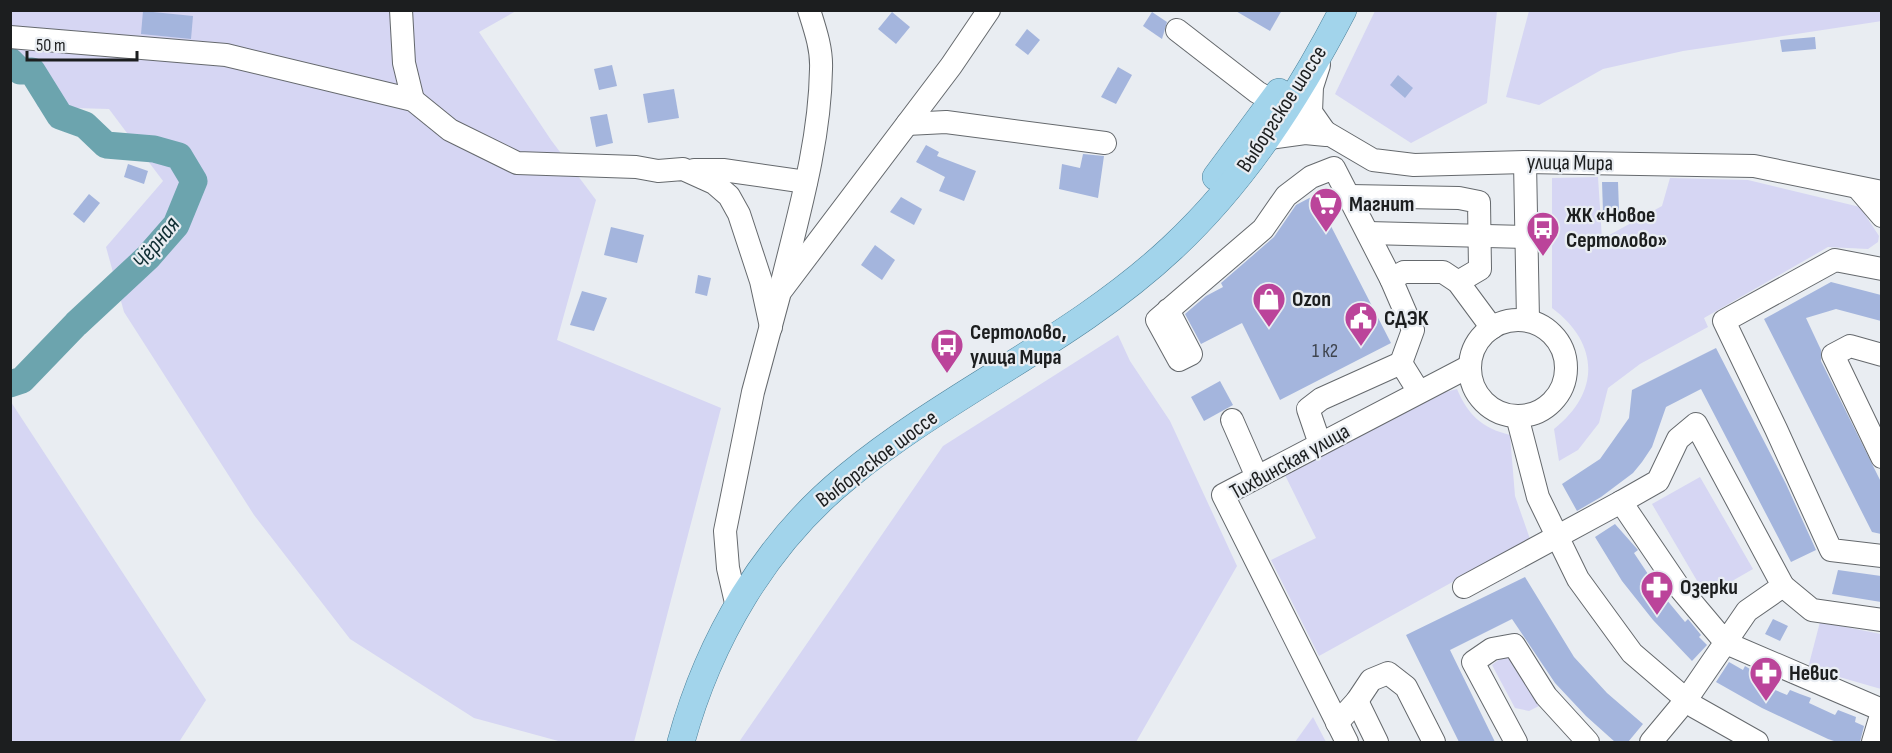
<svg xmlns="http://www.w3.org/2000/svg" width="1892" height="753" viewBox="0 0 1892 753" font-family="'Sofia Sans Condensed',sans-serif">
<rect width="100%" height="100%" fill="#e9edf2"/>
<g fill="#d6d6f3">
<path d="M10 11H516L479 32 551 140 596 200 557 340 721 408 634 742H562L474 718 350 639 254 515 124 312 106 247 163 181 109 109 38 107 11 48Z"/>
<path d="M1375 11H1497L1487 103 1411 143 1335 94Z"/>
<path d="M1529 11 1881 10 1882 21 1683 51 1603 69 1539 105 1506 97Z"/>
<path d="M1598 177 1602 239 1662 206 1670 178 1748 180 1860 207 1879 236 1878 242 1868 249 1828 247 1704 318 1708 327 1640 364 1608 388 1599 423 1578 450 1559 461 1554 429C1601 392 1599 343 1552 308V178Z"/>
<path d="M1118 335 1130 361 1170 421 1237 566 1136 742H739L943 446Z"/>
<path d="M1457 389C1468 415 1482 428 1510 435L1515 496 1530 539 1319 656 1271 560 1316 538 1284 473 1438 394Z"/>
<path d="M11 402 206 700 179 742H11Z"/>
<path d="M1700 477 1753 569 1706 596 1652 504Z"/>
<path d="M1820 622 1881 634V689L1808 668Z"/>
<path d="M1505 655 1517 656 1545 703 1529 711 1515 708 1492 665Z"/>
<path d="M1313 717 1326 742H1295Z"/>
</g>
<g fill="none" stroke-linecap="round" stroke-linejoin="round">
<path stroke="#6ca4ae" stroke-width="27" d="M10 61 20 71H32L60 116 85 125 106 145 154 149 179 156 194 181 176 225 148 257 76 324 22 380 10 384"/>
</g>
<g fill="#a4b5dd">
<path d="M1234 10H1282L1270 31Z"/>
<path d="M143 11 193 16 191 39 141 34Z"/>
<path d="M892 12 910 27 896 44 878 29Z"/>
<path d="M1152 12 1167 22 1162 39 1143 26Z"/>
<path d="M1027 29 1040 40 1028 55 1015 45Z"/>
<path d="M1815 37 1816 49 1782 52 1780 40Z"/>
<path d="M612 65 617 86 599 90 594 69Z"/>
<path d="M1118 67 1132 75 1116 104 1101 97Z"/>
<path d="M1398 75 1413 88 1405 98 1390 85Z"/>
<path d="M674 89 679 118 648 123 643 94Z"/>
<path d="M607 114 613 143 596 147 590 117Z"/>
<path d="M926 145 939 152 937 156 976 171 964 201 939 191 945 177 916 162Z"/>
<path d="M1083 154 1104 156 1098 198 1059 189 1062 164 1080 168Z"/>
<path d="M128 164 148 171 144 184 124 177Z"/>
<path d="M1602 182H1618L1619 211 1603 212Z"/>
<path d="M89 194 100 203 84 223 73 214Z"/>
<path d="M1315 195 1391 343 1280 400 1242 323 1201 344 1185 314 1206 296 1223 287 1221 283 1274 237 1296 205Z"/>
<path d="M901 197 922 209 914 225 890 212Z"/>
<path d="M611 227 644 235 637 263 604 255Z"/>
<path d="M875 245 895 260 882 280 861 265Z"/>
<path d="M698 275 711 278 707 296 695 293Z"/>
<path d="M1831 282 1881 295V321L1836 309 1806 318 1821 350V361L1881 482V534L1872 532 1764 319Z"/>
<path d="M582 291 607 298 594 331 570 325Z"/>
<path d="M1716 348 1786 484 1816 550 1791 562 1701 389 1666 407 1652 447 1642 462 1633 473 1601 497 1577 511 1562 484 1600 459 1629 418 1632 390Z"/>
<path d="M1220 381 1233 405 1204 421 1191 397Z"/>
<path d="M1615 524 1638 550 1634 553 1654 583 1658 580 1669 596 1666 599 1685 622 1688 619 1701 635 1699 637 1707 645 1692 661 1653 620 1622 581 1595 537Z"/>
<path d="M1838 570 1881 576V602L1832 594Z"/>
<path d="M1525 577 1574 657 1607 693 1643 724 1628 742H1615L1586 716 1555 683 1512 619 1450 650 1495 742H1459L1406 635Z"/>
<path d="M1773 619 1788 626 1780 641 1765 634Z"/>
<path d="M1729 662 1743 670 1745 666 1760 675 1757 679 1773 689 1787 695 1790 690 1800 694 1811 698 1809 703 1835 715 1838 710 1856 717 1855 722 1864 726 1860 742H1837L1828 739 1762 708 1716 682Z"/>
</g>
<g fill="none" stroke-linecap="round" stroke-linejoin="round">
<defs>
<g id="minor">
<path d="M401 10 404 63 413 100"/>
<path d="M1177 30 1257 92 1373 160 1414 165 1525 162 1754 166 1882 192"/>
<path d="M10 37 226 55 413 100 450 130 517 163 636 167 658 171 683 169 714 183 729 196 739 214 761 281 771 327"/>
<path d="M1319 65 1312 87 1311 112 1325 132"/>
<path d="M907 124 946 122 1105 143"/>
<path d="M1269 138 1305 133 1326 135"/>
<path d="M1525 162 1528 320"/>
<path d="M694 170H723L806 182"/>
<path d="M1858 188 1882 216"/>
<path d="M1350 196 1459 198 1479 202 1480 269 1458 282"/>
<path d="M1368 233 1527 237"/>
<path d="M1882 269 1835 260 1724 321 1776 429 1831 550 1882 556"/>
<path d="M1391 279 1404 272H1443L1458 282 1492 328"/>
<path d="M782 282C799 213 820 141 821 69 822 49 815 29 809 10"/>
<path d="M1168 310 1191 354 1179 360 1157 320 1263 229 1286 196 1311 177 1334 168 1391 279 1413 330 1401 363"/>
<circle cx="1518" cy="368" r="48"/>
<path d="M1882 355 1850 346 1833 355 1882 457"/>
<path d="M1517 416 1538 497 1578 579 1632 653 1695 707 1757 742"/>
<path d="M1232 420 1257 477"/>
<path d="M1320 444 1308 409 1321 399 1401 363 1419 392"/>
<path d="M1783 586 1812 610 1882 620"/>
<path d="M1464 587 1621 502"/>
<path d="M737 607 728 568 725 531 753 392 780 292 951 66 989 10"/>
<path d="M1357 701 1377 742"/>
<path d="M1337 723 1357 701 1371 680 1388 673 1406 687 1434 742"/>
<path d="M1347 742 1223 495 1470 366"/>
<path d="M1516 742 1473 662 1492 649 1514 645 1546 696 1588 742"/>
<path d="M1651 742 1686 700 1747 611 1783 586 1696 424 1678 439 1658 481 1621 502 1678 586 1726 643 1882 710"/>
<path d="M1873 742 1882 712"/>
</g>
<g id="major">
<path d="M1216 177 1279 92"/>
<path d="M681 742C709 640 765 543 848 476 950 392 1075 339 1172 248 1245 180 1297 98 1343 10"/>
</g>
</defs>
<use href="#minor" stroke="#65696d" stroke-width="24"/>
<use href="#major" stroke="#4b819a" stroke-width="28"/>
<use href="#minor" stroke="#fff" stroke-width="22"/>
<use href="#major" stroke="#a2d4eb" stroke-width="27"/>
</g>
<defs>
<symbol id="supermarket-pin" viewBox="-11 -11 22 30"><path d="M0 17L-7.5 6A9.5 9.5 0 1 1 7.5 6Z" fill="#bb449a" stroke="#e9edf2"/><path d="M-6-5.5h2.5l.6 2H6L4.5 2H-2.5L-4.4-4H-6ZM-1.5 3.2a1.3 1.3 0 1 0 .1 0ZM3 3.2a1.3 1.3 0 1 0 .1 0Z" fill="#fff"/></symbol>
<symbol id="bus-pin" viewBox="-11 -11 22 30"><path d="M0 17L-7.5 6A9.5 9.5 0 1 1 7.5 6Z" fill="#bb449a" stroke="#e9edf2"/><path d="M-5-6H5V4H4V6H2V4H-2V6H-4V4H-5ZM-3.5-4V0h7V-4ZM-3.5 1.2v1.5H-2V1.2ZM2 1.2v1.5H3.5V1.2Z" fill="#fff"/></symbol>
<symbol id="shop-pin" viewBox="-11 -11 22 30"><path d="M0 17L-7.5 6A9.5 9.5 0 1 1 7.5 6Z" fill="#bb449a" stroke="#e9edf2"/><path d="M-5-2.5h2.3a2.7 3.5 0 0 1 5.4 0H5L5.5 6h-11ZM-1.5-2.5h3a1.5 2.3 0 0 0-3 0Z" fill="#fff"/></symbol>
<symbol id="civic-pin" viewBox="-11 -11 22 30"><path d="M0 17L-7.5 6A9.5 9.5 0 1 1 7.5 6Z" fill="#bb449a" stroke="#e9edf2"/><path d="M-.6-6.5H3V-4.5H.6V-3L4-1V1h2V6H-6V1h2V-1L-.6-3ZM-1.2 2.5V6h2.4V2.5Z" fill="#fff"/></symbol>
<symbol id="pharmacy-pin" viewBox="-11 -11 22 30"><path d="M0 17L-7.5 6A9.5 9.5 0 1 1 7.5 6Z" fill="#bb449a" stroke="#e9edf2"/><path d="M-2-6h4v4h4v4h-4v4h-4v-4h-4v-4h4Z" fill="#fff"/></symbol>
</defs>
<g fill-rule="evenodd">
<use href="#supermarket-pin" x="1307" y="185" width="38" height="52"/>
<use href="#bus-pin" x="1524" y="209" width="38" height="52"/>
<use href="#shop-pin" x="1250" y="280" width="38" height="52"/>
<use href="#civic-pin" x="1342" y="299" width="38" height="52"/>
<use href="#bus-pin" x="928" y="326" width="38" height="52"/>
<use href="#pharmacy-pin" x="1638" y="568" width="38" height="52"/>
<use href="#pharmacy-pin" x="1747" y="654" width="38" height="52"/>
</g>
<g text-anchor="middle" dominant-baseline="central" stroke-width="4.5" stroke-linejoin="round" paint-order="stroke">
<g font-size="20" fill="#3e444e">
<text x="1325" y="351">1 к2</text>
</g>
<g font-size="22" fill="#1c1e1f" stroke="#e9edf2">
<text transform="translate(1282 109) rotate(-57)">Выборгское шоссе</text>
<text transform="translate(1570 163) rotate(1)">улица Мира</text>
<text transform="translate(877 459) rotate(-37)">Выборгское шоссе</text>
<text transform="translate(1290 462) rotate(-29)">Тихвинская улица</text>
</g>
<g font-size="22" font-weight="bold" fill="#1c1e1f" stroke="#e9edf2" text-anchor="start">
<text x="1349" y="204">Магнит</text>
<text x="1566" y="215">ЖК «Новое<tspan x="1566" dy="25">Сертолово»</tspan></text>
<text x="1292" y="299">Ozon</text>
<text x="1384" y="318">СДЭК</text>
<text x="970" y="332">Сертолово,<tspan x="970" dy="25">улица Мира</tspan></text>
<text x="1680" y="587">Озерки</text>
<text x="1789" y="673">Невис</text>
</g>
<g font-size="24" font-style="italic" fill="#102e33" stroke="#e9edf2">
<text transform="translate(156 243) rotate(-51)">Чёрная</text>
</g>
</g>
<rect width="1892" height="753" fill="none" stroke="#1c1e1f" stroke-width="24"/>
<path d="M27 51v9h110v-9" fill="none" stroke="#1c1e1f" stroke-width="3"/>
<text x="36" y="51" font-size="18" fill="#1c1e1f" stroke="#e9edf2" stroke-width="4.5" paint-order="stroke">50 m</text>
</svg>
